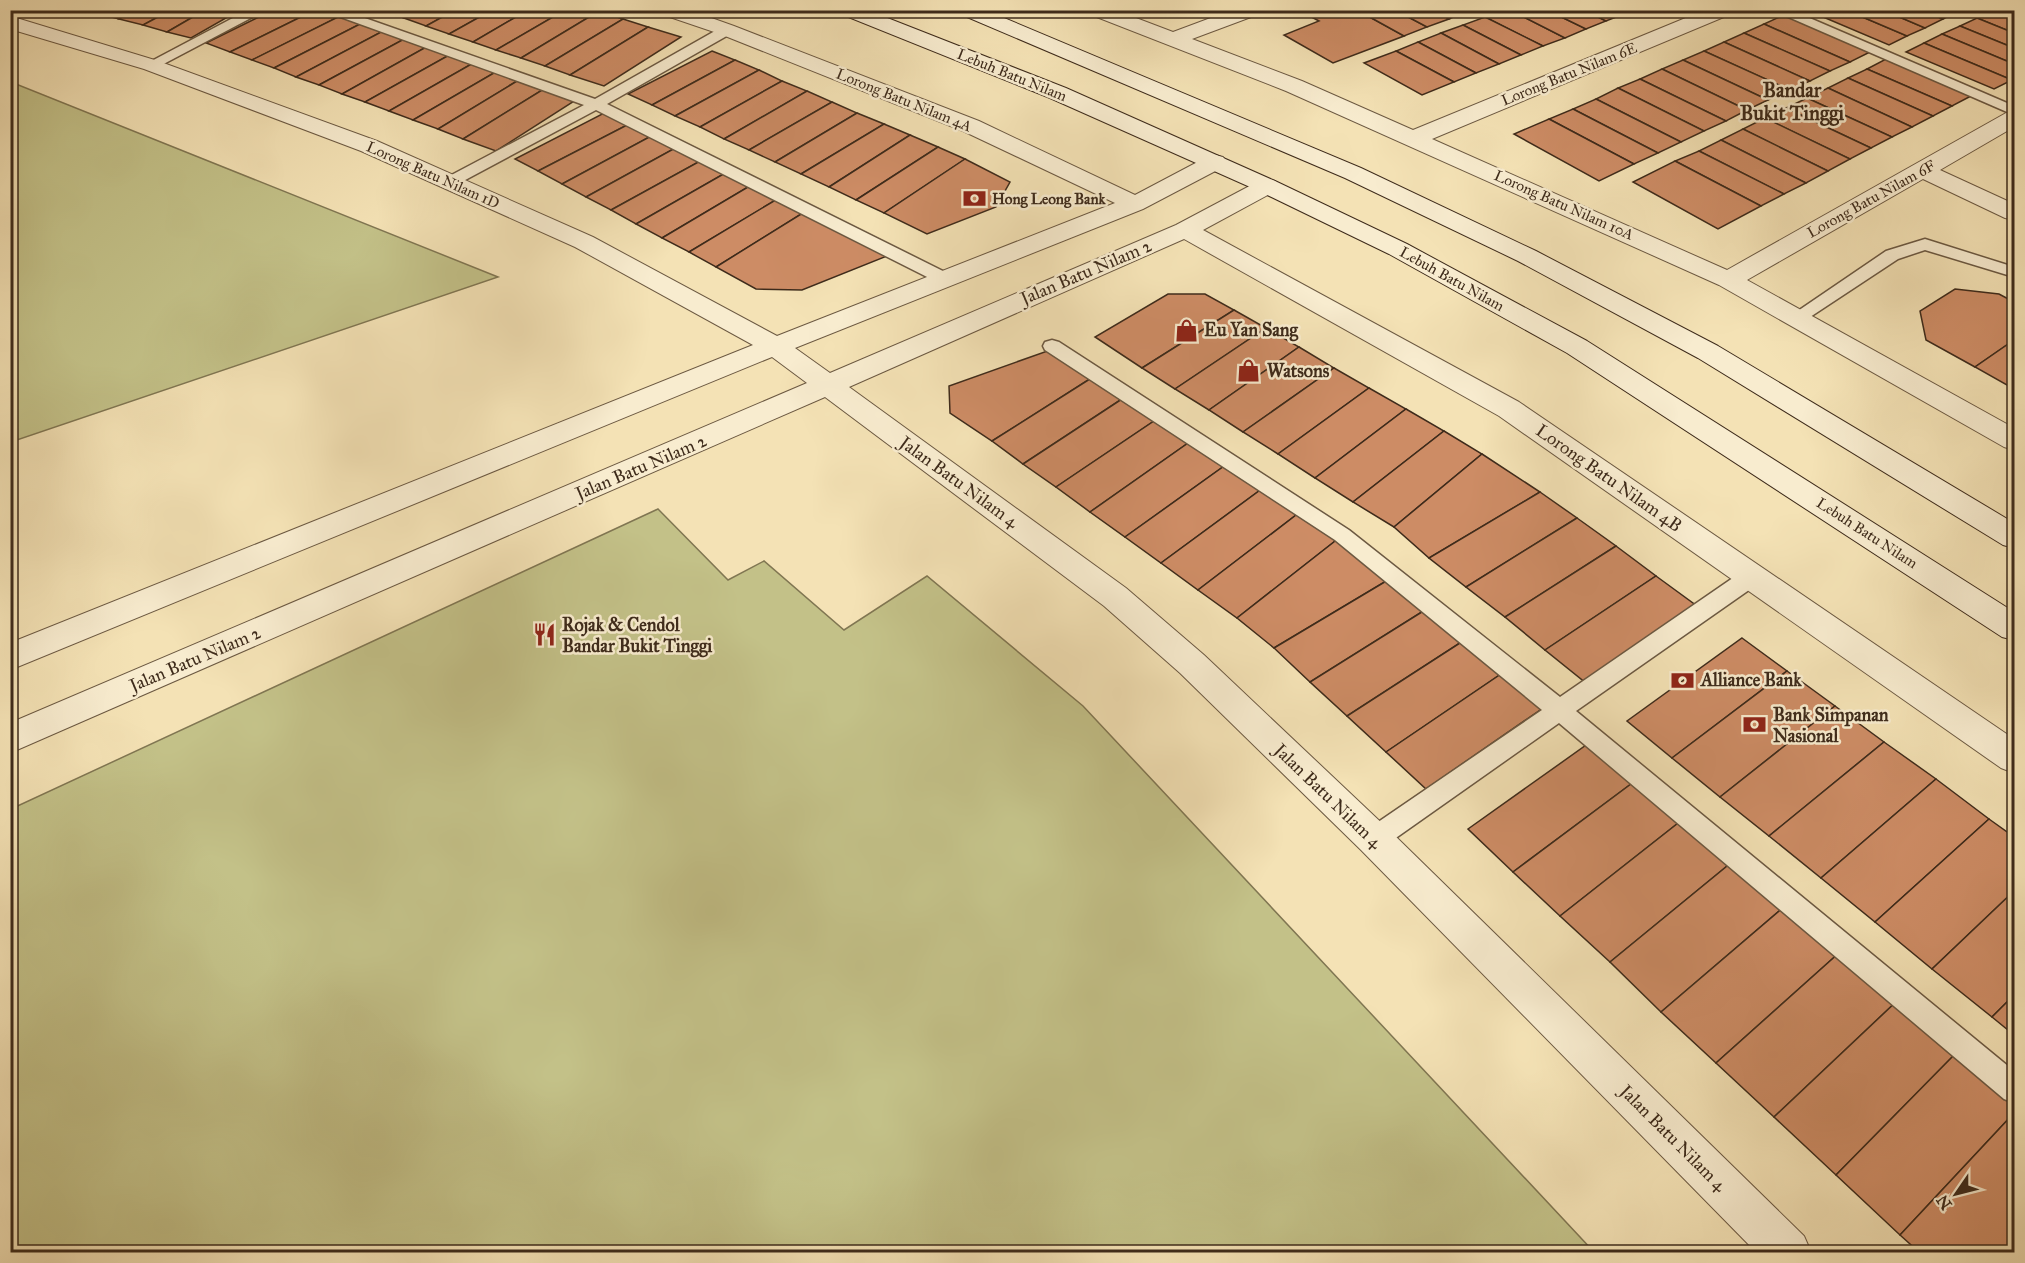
<svg xmlns="http://www.w3.org/2000/svg" width="2025" height="1263" viewBox="0 0 2025 1263" font-family="'IM FELL Great Primer',serif">
<rect width="100%" height="100%" fill="#f4e2b5"/>
<filter id="stains"><feTurbulence type="fractalNoise" baseFrequency=".00333" numOctaves="4"/><feColorMatrix values="0 0 0 0 .2 0 0 0 0 .09 0 0 0 0 .02 0 0 0 .5 -.17"/></filter>
<radialGradient id="worn" r=".72"><stop offset=".6" stop-color="#630" stop-opacity="0"/><stop offset="1" stop-color="#630" stop-opacity=".3"/></radialGradient>
<g fill="#c3c188" stroke="#807652" stroke-width="1.5">
<path d="M10 82H11L498 277 11 442Z"/>
<path d="M658 509 728 580 764 561 844 630 927 576 1083 706 1594 1252H11V809Z"/>
</g>
<g fill="#cd8c65" stroke="#3e2b1b" stroke-width="1.5">
<path d="M101 10H136L119 19 96 13Z"/>
<path d="M136 10H171L143 25 119 19Z"/>
<path d="M171 10H205L167 32 143 25Z"/>
<path d="M205 10H240L191 38 167 32Z"/>
<path d="M273 10H315L230 52 206 43Z"/>
<path d="M315 10H325L340 16 252 60 230 52Z"/>
<path d="M382 10H419L404 18Z"/>
<path d="M419 10H455L426 26 404 18Z"/>
<path d="M455 10H492L449 34 426 26Z"/>
<path d="M492 10H528L473 42 449 34Z"/>
<path d="M528 10H565L496 50 473 42Z"/>
<path d="M565 10 599 11 521 58 496 50Z"/>
<path d="M1311 10H1357L1404 36 1333 63 1284 35 1319 21 1304 13Z"/>
<path d="M1357 10H1395L1427 27 1404 36Z"/>
<path d="M1395 10H1433L1449 19 1427 27Z"/>
<path d="M1433 10H1470L1449 19Z"/>
<path d="M1501 10H1510L1565 38 1543 46 1485 17Z"/>
<path d="M1510 10H1547L1586 29 1565 38Z"/>
<path d="M1547 10H1584L1606 21 1586 29Z"/>
<path d="M1584 10H1621L1627 13 1606 21Z"/>
<path d="M1846 10 1907 36 1889 45 1809 11Z"/>
<path d="M1846 10H1883L1925 28 1907 36Z"/>
<path d="M1883 10H1921L1943 19 1925 28Z"/>
<path d="M1921 10H1959L1960 11 1943 19Z"/>
<path d="M1991 10 2014 17V33L1977 18Z"/>
<path d="M599 11 623 19 545 66 521 58Z"/>
<path d="M1784 15 1870 52 1850 62 1764 24Z"/>
<path d="M340 16 362 23 274 68 252 60Z"/>
<path d="M1485 17 1543 46 1521 55 1463 25Z"/>
<path d="M1977 18 2014 33V48L1960 26Z"/>
<path d="M623 19 648 27 570 75 545 66Z"/>
<path d="M362 23 383 31 296 77 274 68Z"/>
<path d="M1764 24 1850 62 1830 71 1744 33Z"/>
<path d="M1463 25 1521 55 1499 64 1441 33Z"/>
<path d="M1960 26 2014 48V64L1942 34Z"/>
<path d="M648 27 681 37 604 86 570 75Z"/>
<path d="M383 31 406 38 319 85 296 77Z"/>
<path d="M1441 33 1499 64 1476 73 1418 42Z"/>
<path d="M1744 33 1830 71 1810 81 1724 42Z"/>
<path d="M1942 34 2014 64V78L2012 80 1924 43Z"/>
<path d="M406 38 428 46 342 94 319 85Z"/>
<path d="M1418 42 1476 73 1454 82 1396 51Z"/>
<path d="M1724 42 1810 81 1790 90 1704 51Z"/>
<path d="M1924 43 2012 80 1994 89 1906 52Z"/>
<path d="M428 46 451 54 365 102 342 94Z"/>
<path d="M712 51 735 60 652 105 628 94Z"/>
<path d="M1396 51 1454 82 1422 95 1364 63Z"/>
<path d="M1704 51 1790 90 1768 100 1683 60Z"/>
<path d="M451 54 475 62 389 111 365 102Z"/>
<path d="M1886 59 1971 96 1952 106 1867 69Z"/>
<path d="M735 60 759 70 675 116 652 105Z"/>
<path d="M1683 60 1768 100 1747 110 1662 69Z"/>
<path d="M475 62 499 70 413 120 389 111Z"/>
<path d="M1662 69 1747 110 1726 121 1640 79Z"/>
<path d="M1867 69 1952 106 1933 116 1848 78Z"/>
<path d="M499 70 522 78 438 129 413 120Z"/>
<path d="M759 70 782 81 700 127 675 116Z"/>
<path d="M522 78 547 87 463 139 438 129Z"/>
<path d="M1848 78 1933 116 1912 127 1828 88Z"/>
<path d="M1640 79 1726 121 1704 131 1618 88Z"/>
<path d="M782 81 807 91 724 139 700 127Z"/>
<path d="M547 87 579 98 496 151 463 139Z"/>
<path d="M1618 88 1704 131 1681 142 1596 99Z"/>
<path d="M1828 88 1912 127 1892 137 1807 98Z"/>
<path d="M807 91 832 102 749 150 724 139Z"/>
<path d="M1807 98 1892 137 1871 148 1786 108Z"/>
<path d="M1596 99 1681 142 1658 153 1573 109Z"/>
<path d="M832 102 857 113 775 162 749 150Z"/>
<path d="M1786 108 1871 148 1850 159 1765 118Z"/>
<path d="M1573 109 1658 153 1634 164 1549 119Z"/>
<path d="M606 112 629 124 538 171 515 159Z"/>
<path d="M857 113 884 124 801 174 775 162Z"/>
<path d="M1765 118 1850 159 1828 171 1743 129Z"/>
<path d="M1549 119 1634 164 1599 181 1514 134Z"/>
<path d="M629 124 653 135 562 184 538 171Z"/>
<path d="M884 124 910 135 829 187 801 174Z"/>
<path d="M1743 129 1828 171 1806 183 1721 140Z"/>
<path d="M653 135 677 147 586 197 562 184Z"/>
<path d="M910 135 938 147 856 200 829 187Z"/>
<path d="M1721 140 1806 183 1784 194 1699 151Z"/>
<path d="M677 147 702 160 611 210 586 197Z"/>
<path d="M938 147 965 159 884 213 856 200Z"/>
<path d="M1699 151 1784 194 1761 206 1675 161Z"/>
<path d="M965 159 1010 182 996 207 927 234 884 213Z"/>
<path d="M702 160 727 172 636 224 611 210Z"/>
<path d="M1675 161 1761 206 1718 229 1633 182Z"/>
<path d="M727 172 753 184 662 238 636 224Z"/>
<path d="M753 184 779 198 689 252 662 238Z"/>
<path d="M779 198 806 211 716 267 689 252Z"/>
<path d="M806 211 892 254 802 290 756 289 716 267Z"/>
<path d="M1955 289 1999 294 2014 302V340L1975 367 1926 340 1920 311Z"/>
<path d="M1168 294H1205L1234 310 1142 368 1095 337Z"/>
<path d="M1234 310 1266 328 1175 389 1142 368Z"/>
<path d="M1266 328 1299 347 1209 410 1175 389Z"/>
<path d="M2014 340V389L1975 367Z"/>
<path d="M1299 347 1334 368 1243 432 1209 410Z"/>
<path d="M1053 349 1093 377 992 441 950 413 949 386Z"/>
<path d="M1334 368 1369 388 1278 454 1243 432Z"/>
<path d="M1093 377 1125 397 1023 464 992 441Z"/>
<path d="M1369 388 1406 409 1315 478 1278 454Z"/>
<path d="M1125 397 1157 419 1056 487 1023 464Z"/>
<path d="M1406 409 1444 431 1353 502 1315 478Z"/>
<path d="M1157 419 1191 441 1090 512 1056 487Z"/>
<path d="M1444 431 1482 454 1394 527 1353 502Z"/>
<path d="M1191 441 1227 464 1125 537 1090 512Z"/>
<path d="M1482 454 1540 492 1429 558 1394 527Z"/>
<path d="M1227 464 1263 488 1161 563 1125 537Z"/>
<path d="M1263 488 1300 512 1198 590 1161 563Z"/>
<path d="M1540 492 1577 518 1466 587 1429 558Z"/>
<path d="M1300 512 1339 538 1237 618 1198 590Z"/>
<path d="M1577 518 1616 546 1505 617 1466 587Z"/>
<path d="M1339 538 1388 580 1274 648 1237 618Z"/>
<path d="M1616 546 1656 576 1545 650 1505 617Z"/>
<path d="M1656 576 1697 606 1586 683 1545 650Z"/>
<path d="M1388 580 1425 610 1310 682 1274 648Z"/>
<path d="M1425 610 1463 641 1347 716 1310 682Z"/>
<path d="M1742 638 1787 671 1672 758 1627 721Z"/>
<path d="M1463 641 1501 674 1386 752 1347 716Z"/>
<path d="M1787 671 1835 706 1720 797 1672 758Z"/>
<path d="M1501 674 1543 708 1426 789 1386 752Z"/>
<path d="M1835 706 1884 742 1769 836 1720 797Z"/>
<path d="M1884 742 1936 779 1821 878 1769 836Z"/>
<path d="M1589 743 1635 781 1513 872 1468 829Z"/>
<path d="M1936 779 1989 819 1875 922 1821 878Z"/>
<path d="M1635 781 1682 820 1560 916 1513 872Z"/>
<path d="M1989 819 2014 837V891L1932 969 1875 922Z"/>
<path d="M1682 820 1732 862 1610 962 1560 916Z"/>
<path d="M1732 862 1785 906 1661 1012 1610 962Z"/>
<path d="M2014 891V995L1992 1017 1932 969Z"/>
<path d="M1785 906 1840 952 1716 1063 1661 1012Z"/>
<path d="M1840 952 1898 1000 1774 1117 1716 1063Z"/>
<path d="M2014 995V1035L1992 1017Z"/>
<path d="M1898 1000 1958 1051 1836 1175 1774 1117Z"/>
<path d="M1958 1051 2014 1099V1113L1900 1235 1836 1175Z"/>
<path d="M2014 1113V1247L2010 1252H1919L1900 1235Z"/>
</g>
<g fill="none" stroke-linecap="round" stroke-linejoin="round">
<defs>
<g id="service">
<path d="M248 10H266L156 68 151 69 144 65Z"/>
<path d="M321 10H342L595 99 722 27H732L734 30 732 33 607 104 951 275 954 279 951 283H939L596 110 454 186H442L440 183 442 180 584 105Z"/>
<path d="M1772 10H1791L2014 106V115Z"/>
<path d="M1925 239 2014 267V277L1925 250 1898 259 1804 321H1792L1789 317 1886 251Z"/>
<path d="M1052 340 1059 342 1349 530 1560 697 1743 571 1751 569 1759 571 1762 577 1759 583 1576 711 2014 1071V1103L2004 1099 1559 723 1383 847 1374 850 1365 847 1361 839 1365 831 1542 710 1335 540 1045 350 1043 346 1045 342Z"/>
</g>
<g id="minor">
<path d="M658 10H689L734 26 979 121 1135 195 1207 157 1215 155 1223 157 1227 162 1223 167 1143 209 795 348 830 373 1176 225 1259 181 1267 179 1275 181 1279 186 1275 191 1203 230 1519 402 2014 739V773L2001 768 1499 416 1184 239 849 387 1126 588 1204 655 1387 828 1804 1236 1811 1252H1756L1361 850 1180 673 1104 606 825 397 10 753V723L807 383 772 357 10 670V643L753 345 575 247 361 151 144 69 10 29V16L158 61 377 141 593 237 777 336 1115 203 963 131 720 34 661 14Z"/>
<path d="M1086 10H1115L1173 32 1232 10H1262L1259 14 1192 39 1302 81 1413 130 1705 10H1734L1731 14 1432 139 1727 270 2006 113 2014 111V127L1940 170 2014 204V220L2005 218 1923 179 1747 280 2014 428V450L2004 447 1719 285 1286 91 1089 14Z"/>
</g>
<g id="secondary">
<path d="M838 10H867L1066 88 1275 181 1407 244 1587 341 2014 612V640L2002 637 1567 353 1389 254 1259 191 1050 98 841 14Z"/>
<path d="M957 10H985L1361 168 1536 251 1718 346 2014 523V548L2003 545 1698 358 1518 261 1345 178 960 14Z"/>
</g>
</defs>
<use href="#service" stroke="#6c5942" stroke-width="3"/>
<use href="#minor" stroke="#6c5942" stroke-width="2"/>
<use href="#secondary" stroke="#3e2b1b" stroke-width="2"/>
<use href="#service" fill="#f8eccf" fill-rule="evenodd"/>
<use href="#minor" fill="#f8eccf" fill-rule="evenodd"/>
<use href="#secondary" fill="#f8eccf" fill-rule="evenodd"/>
</g>
<defs>
<symbol id="bank-bare" viewBox="-9 -9 18 18"><path d="M-6-4H6V4H-6ZM0-2.3a2.3 2.3 0 1 0 0 4.6a2.3 2.3 0 1 0 0-4.6Z" fill="#8f2418" stroke="#f8eccf" stroke-width="2.5" paint-order="stroke"/></symbol>
<symbol id="shop-bare" viewBox="-9 -9 18 18"><path d="M-5-2.5h2.3a2.7 3.5 0 0 1 5.4 0H5L5.5 6h-11ZM-1.5-2.5h3a1.5 2.3 0 0 0-3 0Z" fill="#8f2418" stroke="#f8eccf" stroke-width="2.5" paint-order="stroke"/></symbol>
<symbol id="restaurant-bare" viewBox="-9 -9 18 18"><path d="M-5-6h1v4h1v-4h1v4h1v-4h1v5L-1.5 .5V6h-2V.5L-5-1ZM5-6V6H3V1.5H1.5Q1.5-4 5-6Z" fill="#8f2418" stroke="#f8eccf" stroke-width="2.5" paint-order="stroke"/></symbol>
</defs>
<g fill-rule="evenodd">
<use href="#bank-bare" x="958" y="182" width="33" height="33"/>
<use href="#shop-bare" x="1170" y="314" width="33" height="33"/>
<use href="#shop-bare" x="1232" y="354" width="33" height="33"/>
<use href="#restaurant-bare" x="528" y="618" width="33" height="33"/>
<use href="#bank-bare" x="1666" y="664" width="33" height="33"/>
<use href="#bank-bare" x="1738" y="708" width="33" height="33"/>
</g>
<g text-anchor="middle" dominant-baseline="central" stroke-width="5" stroke-linejoin="round" paint-order="stroke">
<g font-size="15" fill="#3e2b1b" stroke="#f8eccf">
<text transform="translate(1569 74) rotate(-22)">Lorong Batu Nilam 6E</text>
<text transform="translate(1012 75) rotate(22)">Lebuh Batu Nilam</text>
<text transform="translate(904 100) rotate(22)">Lorong Batu Nilam 4A</text>
<text transform="translate(433 175) rotate(24)">Lorong Batu Nilam 1D</text>
<text transform="translate(1871 199) rotate(-29)">Lorong Batu Nilam 6F</text>
<text transform="translate(1564 205) rotate(24)">Lorong Batu Nilam 10A</text>
<text transform="translate(1452 279) rotate(29)">Lebuh Batu Nilam</text>
<text transform="translate(1867 533) rotate(33)">Lebuh Batu Nilam</text>
</g>
<g font-size="15" font-weight="bold" fill="#3e2b1b" stroke="#f8eccf" text-anchor="start">
<text x="992" y="199">Hong Leong Bank</text>
</g>
<g font-size="18" fill="#3e2b1b" stroke="#f8eccf">
<text transform="translate(1086 272) rotate(-23)">Jalan Batu Nilam 2</text>
<text transform="translate(641 467) rotate(-23)">Jalan Batu Nilam 2</text>
<text transform="translate(1609 478) rotate(35)">Lorong Batu Nilam 4B</text>
<text transform="translate(959 482) rotate(36)">Jalan Batu Nilam 4</text>
<text transform="translate(195 659) rotate(-23)">Jalan Batu Nilam 2</text>
<text transform="translate(1328 796) rotate(44)">Jalan Batu Nilam 4</text>
<text transform="translate(1673 1138) rotate(45)">Jalan Batu Nilam 4</text>
</g>
<g font-size="18" font-weight="bold" fill="#3e2b1b" stroke="#f8eccf" text-anchor="start">
<text x="1204" y="330">Eu Yan Sang</text>
<text x="1267" y="371">Watsons</text>
<text x="562" y="625">Rojak &amp; Cendol<tspan x="562" dy="21">Bandar Bukit Tinggi</tspan></text>
<text x="1701" y="680">Alliance Bank</text>
<text x="1773" y="715">Bank Simpanan<tspan x="1773" dy="21">Nasional</tspan></text>
</g>
<g font-size="20" font-weight="bold" fill="#3e2b1b" stroke="#f8eccf">
<text x="1792" y="90">Bandar<tspan x="1792" dy="23">Bukit Tinggi</tspan></text>
</g>
</g>
<rect width="2025" height="1263" fill="none" stroke="#f4e2b5" stroke-width="36"/>
<rect x="12" y="12" width="2001" height="1239" fill="none" stroke="#3e2b1b" stroke-width="3"/>
<rect x="18" y="18" width="1989" height="1227" fill="none" stroke="#3e2b1b" stroke-width="1.5"/>
<g transform="translate(1956 1194) rotate(235)" stroke="#f8eccf" stroke-width="4.5" paint-order="stroke">
<path d="M0-4.5L10 22L0 15L-10 22Z" fill="#3e2b1b"/>
<text y="-9" font-size="16" font-weight="bold" text-anchor="middle" fill="#3e2b1b">N</text>
</g>
<rect width="100%" height="100%" filter="url(#stains)"/>
<rect width="100%" height="100%" fill="url(#worn)"/>
</svg>
